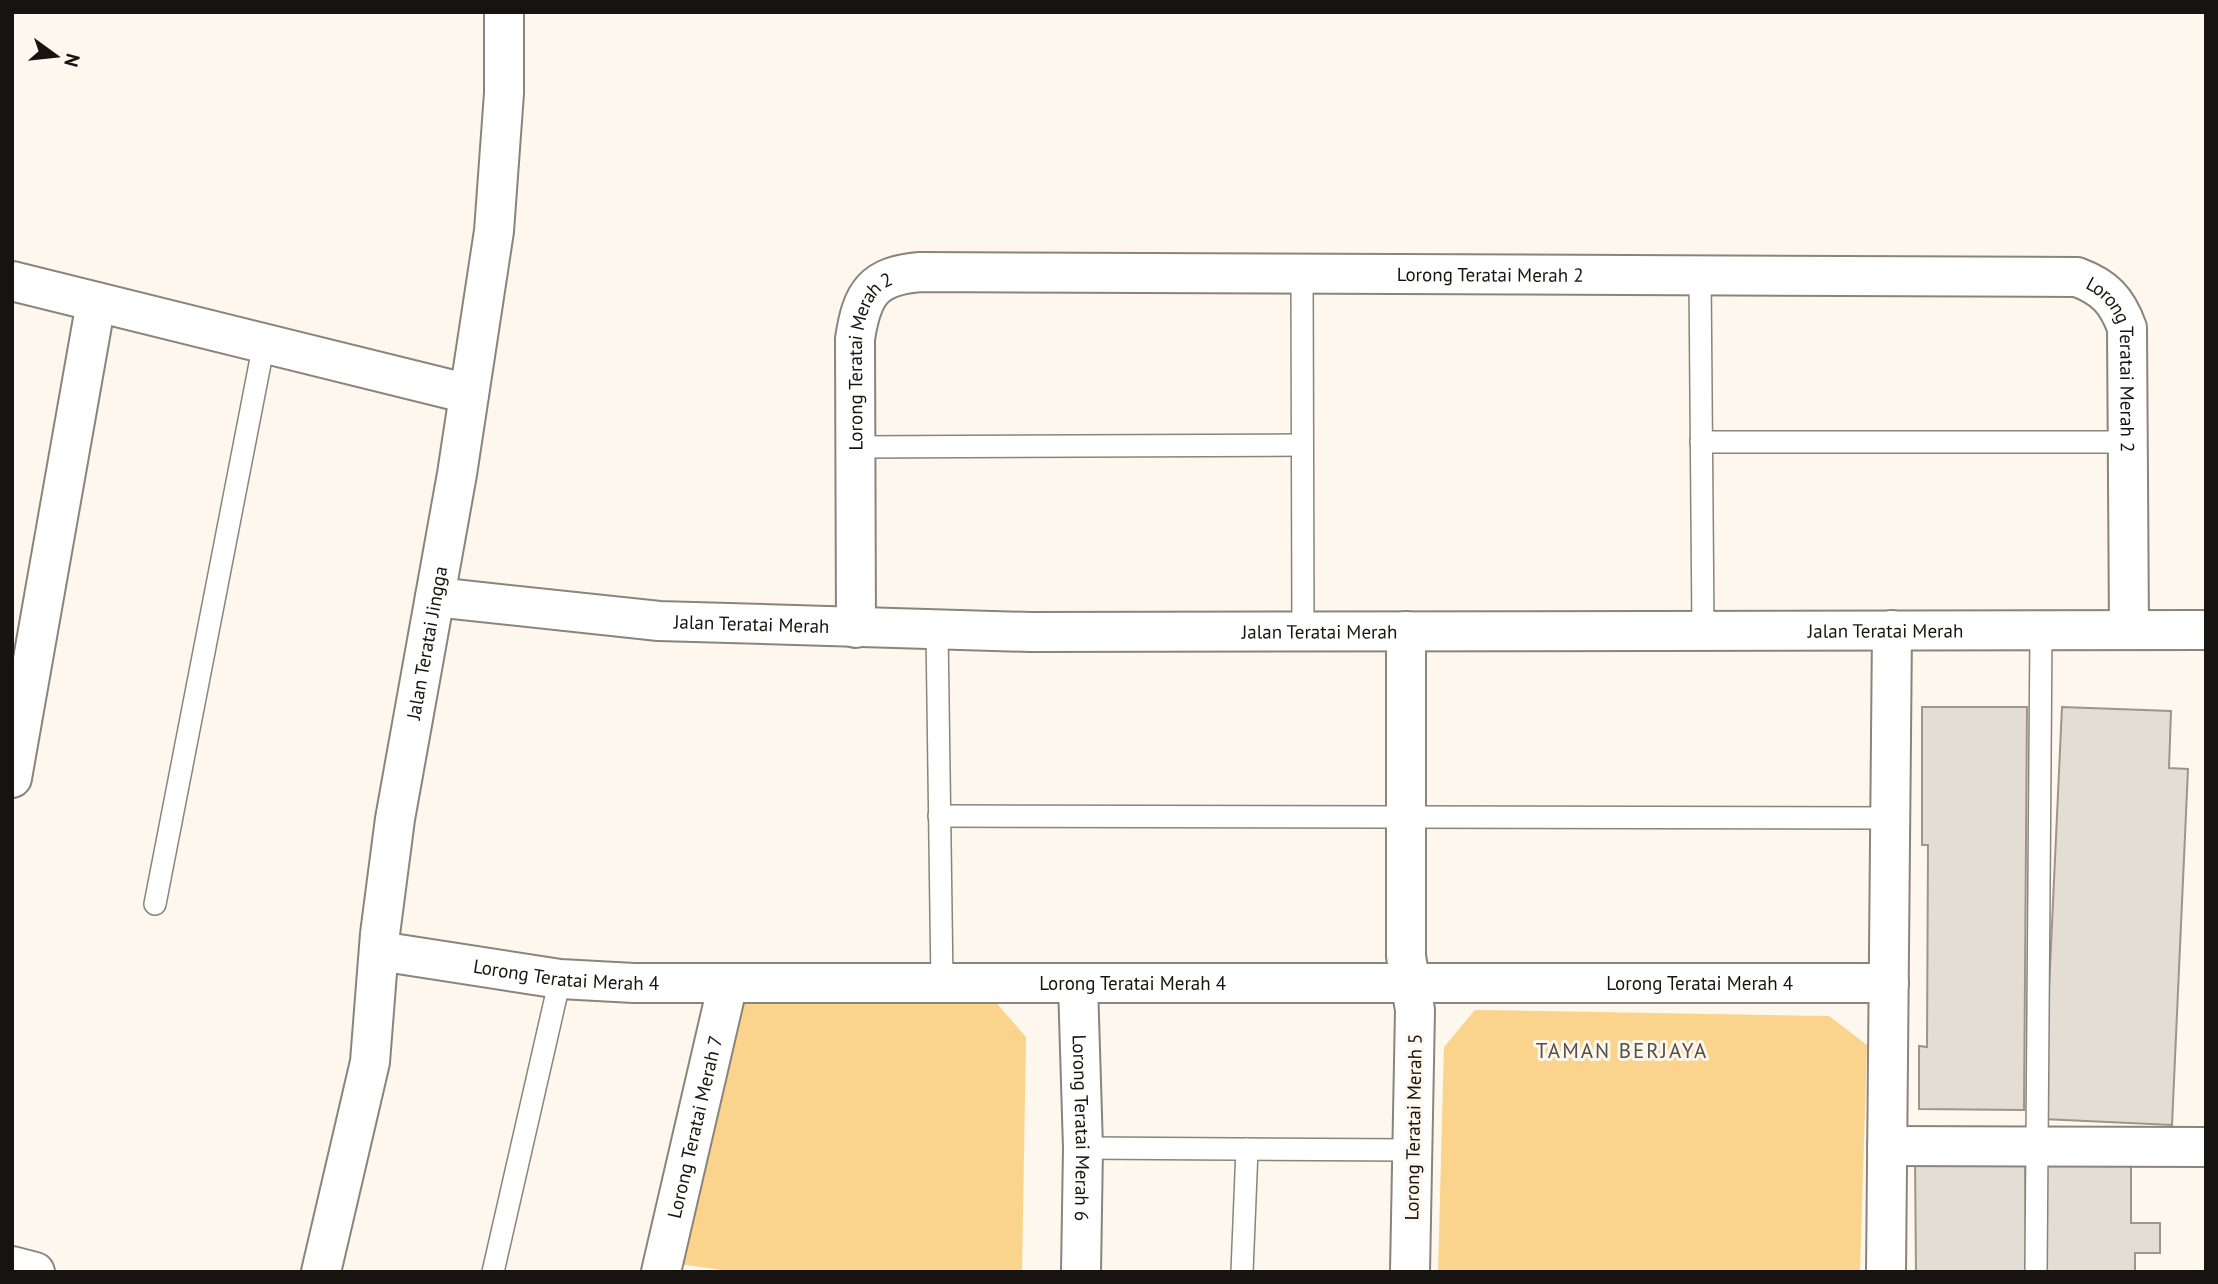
<svg xmlns="http://www.w3.org/2000/svg" width="2218" height="1284" viewBox="0 0 2218 1284" font-family="'PT Sans',sans-serif">
<rect width="100%" height="100%" fill="#fef7ed"/>
<g fill="#fad38c">
<path d="M992 998 1026 1037 1022 1272H737L671 1263 736 1001Z"/>
<path d="M1475 1010 1829 1016 1867 1045 1860 1272H1438L1444 1047Z"/>
</g>
<g fill="#e3ddd3" stroke="#9b958b" stroke-width="2">
<path d="M1922 707H2027L2024 1110 1919 1109V1046L1927 1047 1928 845H1922Z"/>
<path d="M2062 707 2171 711 2169 768 2188 769 2172 1125 2043 1119Z"/>
<path d="M2131 1154V1223H2160V1253H2135V1272H2044L2043 1155Z"/>
<path d="M2025 1157 2026 1272H1916L1915 1158Z"/>
</g>
<g fill="none" stroke-linecap="round" stroke-linejoin="round">
<defs>
<g id="service">
<path d="M1302 273 1303 632"/>
<path d="M1700 275 1703 631"/>
<path d="M1701 442H2128"/>
<path d="M856 447 1302 445"/>
<path d="M937 630 942 983"/>
<path d="M939 816 1890 818"/>
<path d="M155 904 264 343"/>
<path d="M1083 1148 1412 1150"/>
<path d="M493 1272 560 979"/>
<path d="M1242 1272 1247 1149"/>
<path d="M2036 1272 2041 630"/>
</g>
<g id="minor">
<path d="M12 281 469 394"/>
<path id="s1" d="M435 597 659 621 1030 632 2206 630"/>
<path id="s2" d="M856 628 855 339C862 293 873 276 920 272L2077 277C2104 287 2117 300 2127 328L2129 630"/>
<path d="M1406 631V956L1415 1010 1410 1272"/>
<path d="M12 778 96 302"/>
<path id="s3" d="M379 951 560 979 634 983H1889"/>
<path id="s4" d="M1078 984 1083 1148 1081 1272"/>
<path d="M1887 1146 2206 1147"/>
<path d="M12 1266 35 1272"/>
<path id="s5" d="M321 1272 370 1062 380 934 395 819 457 474 494 231 504 93V12"/>
<path id="s6" d="M661 1272 728 983"/>
<path d="M1886 1272 1892 630"/>
</g>
</defs>
<use href="#service" stroke="#8a847b" stroke-width="24"/>
<use href="#minor" stroke="#8a847b" stroke-width="42"/>
<use href="#service" stroke="#fff" stroke-width="21"/>
<use href="#minor" stroke="#fff" stroke-width="38"/>
</g>
<g text-anchor="middle" dominant-baseline="central" stroke-width="6" stroke-linejoin="round" paint-order="stroke">
<g font-size="19" fill="#161310" stroke="#fef7ed">
<text stroke="none"><textPath href="#s2" startOffset="964">Lorong Teratai Merah 2</textPath></text>
<text stroke="none"><textPath href="#s2" startOffset="271">Lorong Teratai Merah 2</textPath></text>
<text stroke="none"><textPath href="#s2" startOffset="1656">Lorong Teratai Merah 2</textPath></text>
<text stroke="none"><textPath href="#s1" startOffset="318">Jalan Teratai Merah</textPath></text>
<text stroke="none"><textPath href="#s1" startOffset="1452">Jalan Teratai Merah</textPath></text>
<text stroke="none"><textPath href="#s1" startOffset="886">Jalan Teratai Merah</textPath></text>
<text stroke="none"><textPath href="#s5" startOffset="639">Jalan Teratai Jingga</textPath></text>
<text stroke="none"><textPath href="#s3" startOffset="189">Lorong Teratai Merah 4</textPath></text>
<text stroke="none"><textPath href="#s3" startOffset="756">Lorong Teratai Merah 4</textPath></text>
<text stroke="none"><textPath href="#s3" startOffset="1323">Lorong Teratai Merah 4</textPath></text>
<text transform="translate(1413 1127) rotate(-89)">Lorong Teratai Merah 5</text>
<text stroke="none"><textPath href="#s6" startOffset="149">Lorong Teratai Merah 7</textPath></text>
<text stroke="none"><textPath href="#s4" startOffset="144">Lorong Teratai Merah 6</textPath></text>
</g>
<g font-size="21" letter-spacing="2" fill="#554f47" stroke="#fef7ed">
<text x="1622" y="1050">TAMAN BERJAYA</text>
</g>
</g>
<rect width="2218" height="1284" fill="none" stroke="#161310" stroke-width="28"/>
<g transform="translate(56 56) rotate(105)" stroke="#fef7ed" stroke-width="5" paint-order="stroke">
<path d="M0-5L12 26L0 18L-12 26Z" fill="#161310"/>
<text y="-10" font-size="19" font-weight="bold" text-anchor="middle" fill="#161310">N</text>
</g>
</svg>
